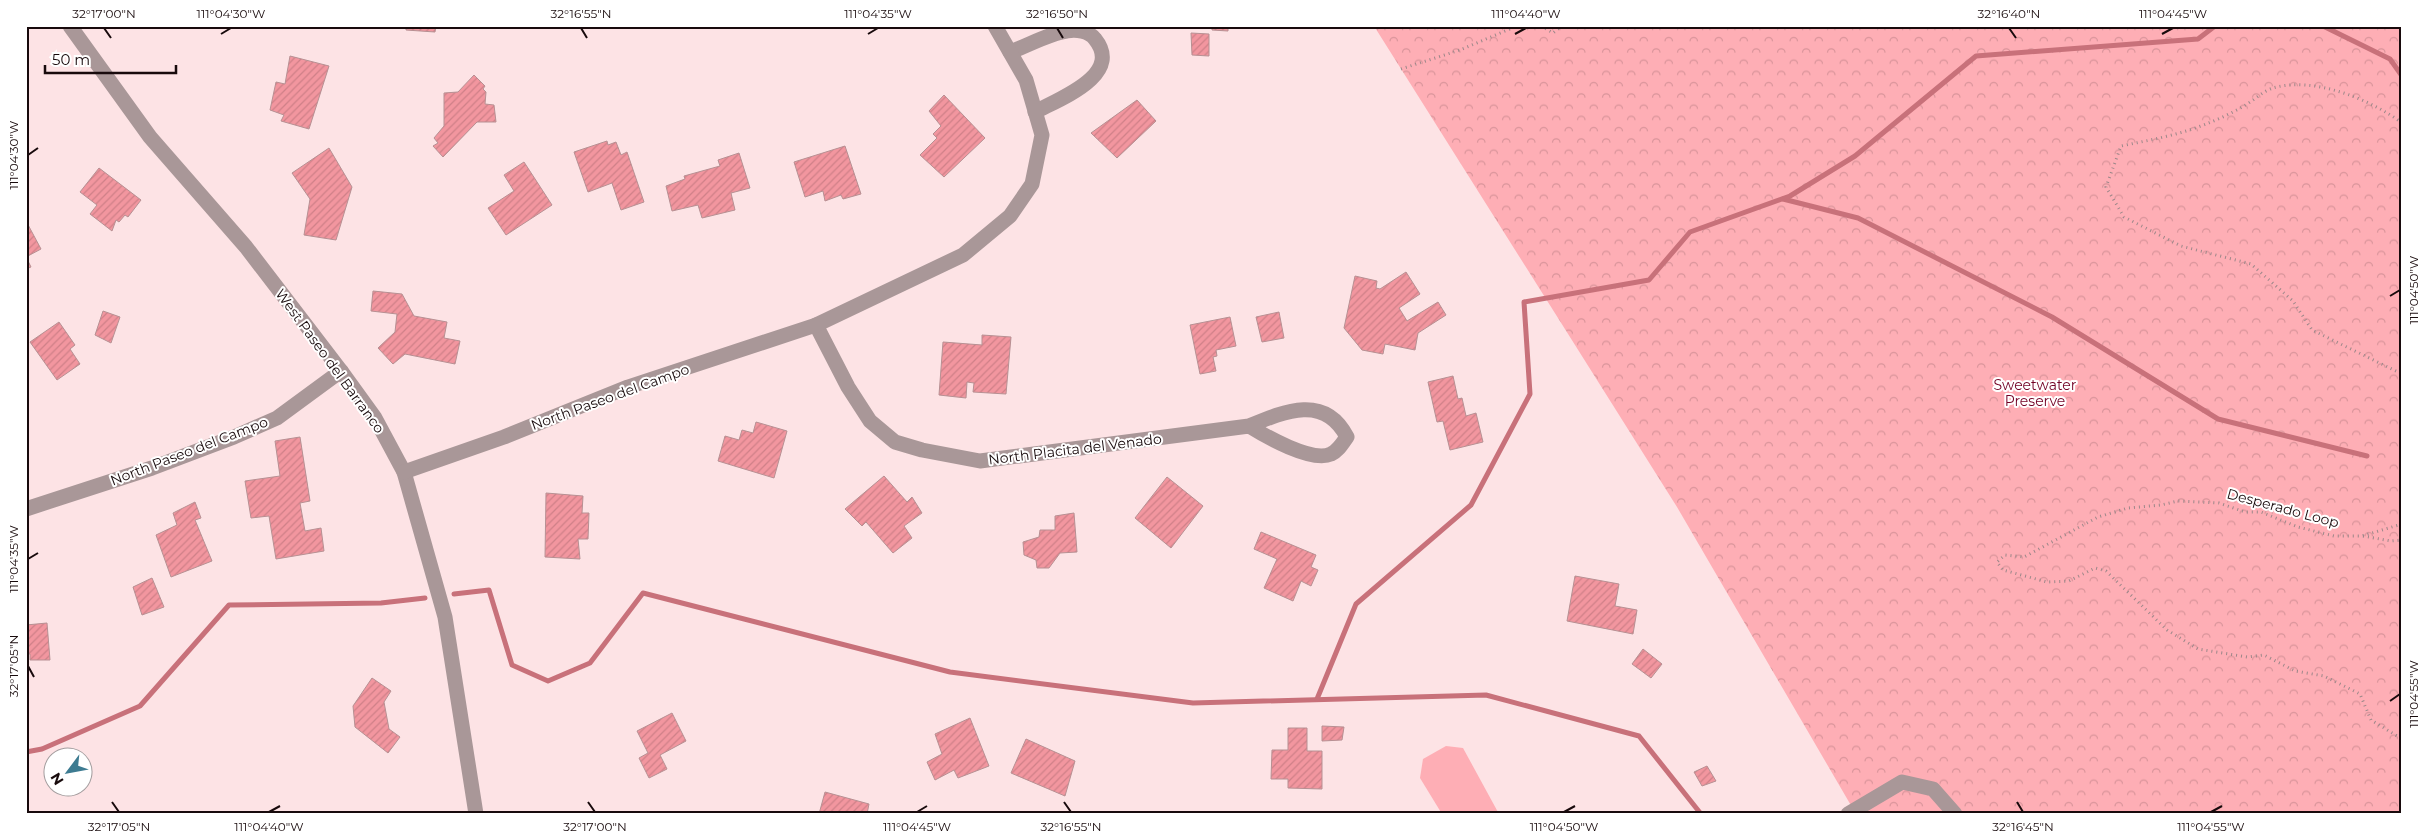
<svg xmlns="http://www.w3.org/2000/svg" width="2428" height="840" viewBox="0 0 2428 840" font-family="Montserrat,sans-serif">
<defs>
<pattern id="park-crowns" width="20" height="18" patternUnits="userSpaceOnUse" patternTransform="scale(1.25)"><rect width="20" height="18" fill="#feaeb5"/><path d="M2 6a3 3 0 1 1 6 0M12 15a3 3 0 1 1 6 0" fill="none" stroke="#d9949a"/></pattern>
<pattern id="building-hatch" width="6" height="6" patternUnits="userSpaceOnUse" patternTransform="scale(1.25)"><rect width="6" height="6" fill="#f2969f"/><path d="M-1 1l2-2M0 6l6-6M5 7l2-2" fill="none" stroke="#cf8088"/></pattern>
</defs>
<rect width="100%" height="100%" fill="#fde3e5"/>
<path fill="url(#park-crowns)" d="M1374 26H2402V814H1856L1677 507Z"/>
<path fill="#feaeb5" d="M1446 746 1463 748 1499 814H1442L1420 778 1423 759Z"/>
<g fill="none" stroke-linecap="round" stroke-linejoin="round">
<g stroke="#c8717a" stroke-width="5">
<path d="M2323 26 2390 59 2402 76"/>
<path d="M1783 199 1858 218 2052 317 2218 419 2367 456"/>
<path d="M454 594 489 590 512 665 548 681 590 663 643 593 950 672 1193 703 1486 695 1639 736 1701 814"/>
<path d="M1317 699 1356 604 1471 505 1530 394 1524 302 1649 280 1690 232 1790 196 1855 156 1976 56 2198 39 2215 26"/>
<path d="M26 752 42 749 140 706 229 605 381 603 425 598"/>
</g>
</g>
<g fill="url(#building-hatch)" stroke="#b79093">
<path d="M406 26H436L435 32 406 30Z"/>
<path d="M1212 26H1228V31L1212 30Z"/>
<path d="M1191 33 1209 34V56L1192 55Z"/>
<path d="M290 56 329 66 309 129 281 121 284 115 270 110 276 82 285 84Z"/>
<path d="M474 75 485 86 483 89 486 92 485 104 494 105 496 122H477L443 157 433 146 438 143 434 138 444 126V93L458 92Z"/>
<path d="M944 95 985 138 944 177 920 155 937 138 933 134 941 126 929 111Z"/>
<path d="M1137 100 1156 121 1117 158 1091 133Z"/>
<path d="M607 141 608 145 616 142 621 155 627 152 644 202 621 210 612 183 588 192 574 152Z"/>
<path d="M845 146 861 194 843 199 841 195 825 201 823 191 805 197 794 162Z"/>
<path d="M329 148 352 187 336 240 304 235 310 199 292 173Z"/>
<path d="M739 153 750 188 731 193 735 210 702 218 698 205 672 211 666 186 685 179 684 176 720 166 718 160Z"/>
<path d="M524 162 552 205 506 235 488 208 514 191 504 175Z"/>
<path d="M99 168 141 200 128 217 125 215 119 222 116 220 112 231 90 214 97 205 80 192Z"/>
<path d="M26 221 41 249 26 257Z"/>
<path d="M26 257 31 267 26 269Z"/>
<path d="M1406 272 1420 294 1399 308 1407 321 1438 302 1446 315 1418 333 1415 350 1385 344 1383 354 1362 350 1344 328 1355 276 1377 281 1376 288 1380 289Z"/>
<path d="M373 291 402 294 414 316 447 322 444 338 460 341 455 364 405 354 393 364 378 348 395 332 397 314 371 311Z"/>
<path d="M103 311 120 317 111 343 95 335Z"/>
<path d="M1279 312 1284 338 1262 342 1256 317Z"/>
<path d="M1230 317 1236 346 1216 350 1217 356 1213 357 1216 371 1200 374 1190 325Z"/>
<path d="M59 322 75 345 70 349 80 364 57 380 30 342Z"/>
<path d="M982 335 1011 337 1006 394 973 392 974 383 967 382 966 398 939 395 943 342 982 345Z"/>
<path d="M1453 376 1458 399 1462 398 1466 416 1476 413 1483 442 1450 450 1443 421 1437 422 1428 382Z"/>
<path d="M756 422 787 431 774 478 718 461 725 436 739 440 742 430 753 433Z"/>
<path d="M300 437 310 501 300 503 305 531 321 528 324 551 276 559 269 516 251 518 245 481 280 476 275 441Z"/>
<path d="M884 476 907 502 912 497 922 513 904 526 912 538 893 553 866 522 862 526 845 509Z"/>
<path d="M1167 477 1203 506 1171 548 1135 518Z"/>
<path d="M546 493 583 496 582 513H589L588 539H578L580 559 545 557Z"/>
<path d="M195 502 201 518 195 520 212 561 171 577 156 535 177 525 173 513Z"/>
<path d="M1074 513 1077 552 1060 553 1049 568H1037L1036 560 1024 555 1023 542 1039 537 1040 530H1055V516Z"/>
<path d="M1261 532 1316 555 1311 567 1318 570 1311 586 1301 581 1293 601 1264 588 1277 559 1254 549Z"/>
<path d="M1575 576 1619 584 1615 606 1637 610 1633 634 1567 621Z"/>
<path d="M152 578 164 607 142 615 133 587Z"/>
<path d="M47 623 50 660H30V654H26V625Z"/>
<path d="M1643 649 1662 664 1651 678 1632 664Z"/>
<path d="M372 678 391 691 384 702 389 729 400 737 388 753 355 727 353 706Z"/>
<path d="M672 713 686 741 660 755 667 769 649 778 639 758 648 753 637 731Z"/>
<path d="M970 718 989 766 958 778 954 770 935 780 927 762 942 754 935 734Z"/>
<path d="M1322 726 1344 727 1342 740 1322 741Z"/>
<path d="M1288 728H1307V751H1322V789L1288 788V779H1271L1272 750H1288Z"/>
<path d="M1026 739 1075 761 1065 796 1011 773Z"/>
<path d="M1707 766 1716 781 1702 786 1694 772Z"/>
<path d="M825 792 869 804 867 814H819Z"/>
</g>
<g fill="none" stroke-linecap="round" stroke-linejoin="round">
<g stroke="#9c8789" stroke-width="3" stroke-dasharray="1 4" stroke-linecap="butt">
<path d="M1541 26 1553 33 1562 26"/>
<path d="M1401 69 1460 50 1517 26"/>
<path d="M2402 123C2370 99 2313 76 2273 88 2263 91 2253 101 2244 106 2232 113 2219 119 2206 124 2179 135 2150 140 2121 146L2106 187 2124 217 2181 246 2251 264 2293 301 2312 330 2402 374"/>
<path d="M2402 524 2362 536H2334L2298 527 2261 512H2245L2219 503 2178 501 2161 505 2128 508 2098 517 2024 557 2005 555 1997 562 2003 570 2047 582 2069 581 2095 568 2106 571 2167 630 2198 649 2247 657 2264 655 2295 671 2324 676 2360 694 2371 720 2402 739"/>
<path d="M2363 536 2391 541 2402 540"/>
</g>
<g stroke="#a99798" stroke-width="15">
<path d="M70 26 150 137 246 247 341 371 375 418 404 472 445 617 476 814"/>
<path d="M1010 52C1027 46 1050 33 1067 31 1076 29 1089 31 1095 39 1124 75 1059 99 1035 112"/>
<path d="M816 325 848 387 870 421 895 442 922 450 980 461 1249 426C1285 411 1325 394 1347 437 1342 444 1338 451 1331 454 1312 463 1265 436 1249 426"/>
<path d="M404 472 504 437 628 387 816 325 963 255 1010 216 1032 184 1042 135 1026 80 995 26"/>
<path d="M26 509 152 468 234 437 277 418 341 371"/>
<path d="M1848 814 1902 782 1933 789 1955 814"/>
</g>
</g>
<path fill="none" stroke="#180a0c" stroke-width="2" d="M104 28 111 38M581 28 587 38M1057 28 1063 38M2009 28 2016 38M221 34 231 28M868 34 878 28M1515 34 1526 28M2162 34 2173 28M28 155 38 148M2390 296 2400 290M28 559 38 553M28 666 34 677M2390 701 2400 694M112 802 119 812M588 802 595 812M1064 802 1071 812M2017 802 2023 812M269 812 280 806M917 812 927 806M1564 812 1575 806M2211 812 2222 806"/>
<g text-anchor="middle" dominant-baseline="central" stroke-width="4" stroke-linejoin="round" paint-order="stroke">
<g font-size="14" fill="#180a0c" stroke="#fff">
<text transform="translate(330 361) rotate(54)">West Paseo del Barranco</text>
<text transform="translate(610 397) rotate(-20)">North Paseo del Campo</text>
<text transform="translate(1075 449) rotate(-7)">North Placita del Venado</text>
<text transform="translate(189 451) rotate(-21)">North Paseo del Campo</text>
<text transform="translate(2283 508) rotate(15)">Desperado Loop</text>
</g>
<g font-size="14" fill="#720124" stroke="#fff">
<text x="2035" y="385">Sweetwater<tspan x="2035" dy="16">Preserve</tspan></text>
</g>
</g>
<rect width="2428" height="840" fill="none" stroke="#ffffff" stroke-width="55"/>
<g transform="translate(68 772) rotate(238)"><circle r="24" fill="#ffffff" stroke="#a39d9e"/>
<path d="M0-4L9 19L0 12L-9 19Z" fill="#3d7b91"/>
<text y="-8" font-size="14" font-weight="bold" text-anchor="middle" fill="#180a0c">N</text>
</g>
<path d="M45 65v8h131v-8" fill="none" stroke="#180a0c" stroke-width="2.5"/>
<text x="52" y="65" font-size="15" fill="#180a0c" stroke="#ffffff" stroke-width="4" paint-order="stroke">50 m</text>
<rect x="28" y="28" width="2372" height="784" fill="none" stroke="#180a0c" stroke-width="2"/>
<g font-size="12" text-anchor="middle" fill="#180a0c">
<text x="104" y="18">32°17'00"N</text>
<text x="231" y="18">111°04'30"W</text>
<text x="581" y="18">32°16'55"N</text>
<text x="878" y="18">111°04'35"W</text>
<text x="1057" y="18">32°16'50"N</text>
<text x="1526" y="18">111°04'40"W</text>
<text x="2009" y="18">32°16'40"N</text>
<text x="2173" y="18">111°04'45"W</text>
<text transform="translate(14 155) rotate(-90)" y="4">111°04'30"W</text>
<text transform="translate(2414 290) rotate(-90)" y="4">111°04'50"W</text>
<text transform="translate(14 559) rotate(-90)" y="4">111°04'35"W</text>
<text transform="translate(14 666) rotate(-90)" y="4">32°17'05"N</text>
<text transform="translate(2414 694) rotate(-90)" y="4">111°04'55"W</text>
<text x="119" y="831">32°17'05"N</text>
<text x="269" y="831">111°04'40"W</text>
<text x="595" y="831">32°17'00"N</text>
<text x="917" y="831">111°04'45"W</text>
<text x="1071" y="831">32°16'55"N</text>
<text x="1564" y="831">111°04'50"W</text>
<text x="2023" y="831">32°16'45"N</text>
<text x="2211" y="831">111°04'55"W</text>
</g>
</svg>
